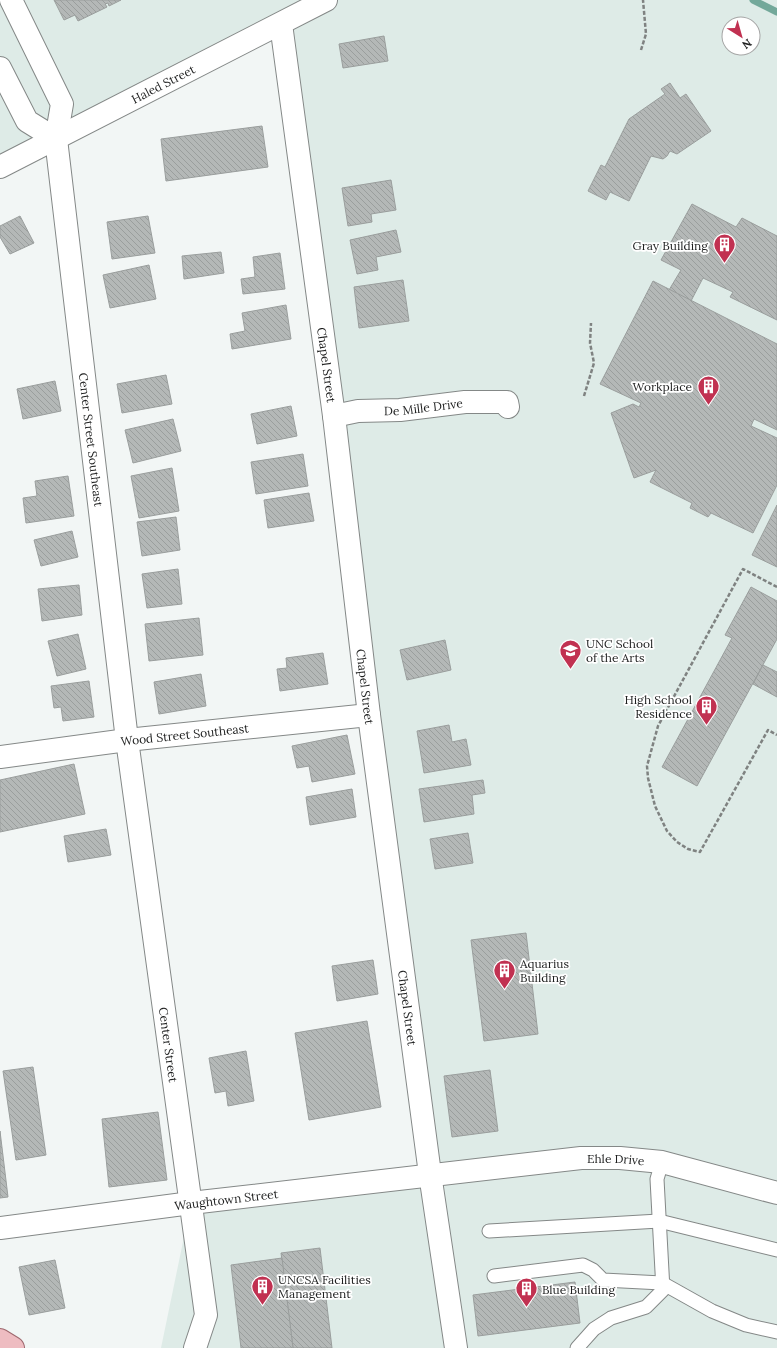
<svg xmlns="http://www.w3.org/2000/svg" width="777" height="1348" viewBox="0 0 777 1348" font-family="Lora,serif">
<defs>
<pattern id="building-back-hatch" width="6" height="6" patternUnits="userSpaceOnUse"><rect width="6" height="6" fill="#b4b8b7"/><path d="M-1 5l2 2M0 0l6 6M5-1l2 2" fill="none" stroke="#9a9e9d"/></pattern>
</defs>
<rect width="100%" height="100%" fill="#f2f6f5"/>
<path fill="#deebe7" fill-rule="evenodd" d="M0 0H777V1348H161L191 1203 429 1174 281 24 0 166ZM729 24H753V48H729Z"/>
<g fill="none" stroke-linecap="round" stroke-linejoin="round">
<path stroke="#73a89a" stroke-width="7" d="M753 0 777 12"/>
</g>
<g fill="url(#building-back-hatch)" stroke="#9a9e9d">
<path d="M54 0H121L109 6 108 3 105 4 107 7 78 21 75 15 64 20Z"/>
<path d="M384 36 388 61 343 68 339 44Z"/>
<path d="M670 83 680 98 686 94 711 131 677 154 670 151 667 156 663 159 651 156 629 201 610 192 606 200 588 191 601 165 605 167 629 119 665 94 661 89Z"/>
<path d="M262 126 268 167 166 181 161 139Z"/>
<path d="M391 180 396 210 371 214 372 222 348 226 342 188Z"/>
<path d="M692 204 736 227 742 218 777 236V320L730 297 733 292 703 278 691 301 669 290 681 270 661 260Z"/>
<path d="M20 216 34 243 10 254 0 237V226Z"/>
<path d="M148 216 155 253 112 259 107 222Z"/>
<path d="M396 230 401 252 376 257 378 270 357 274 350 240Z"/>
<path d="M221 252 224 273 184 279 182 256Z"/>
<path d="M280 253 285 289 243 294 241 279 255 277 253 257Z"/>
<path d="M149 265 156 299 110 308 103 275Z"/>
<path d="M403 280 409 321 359 328 354 287Z"/>
<path d="M653 281 777 344V430L754 419 751 426 777 438V485L753 533 711 513 708 517 690 508 692 503 650 482 656 470 634 478 611 413 633 404 639 407 641 403 600 384Z"/>
<path d="M286 305 291 339 232 349 230 334 245 331 242 313Z"/>
<path d="M166 375 172 404 122 413 117 384Z"/>
<path d="M55 381 61 411 23 419 17 389Z"/>
<path d="M291 406 297 436 257 444 251 414Z"/>
<path d="M173 419 181 451 133 463 125 430Z"/>
<path d="M303 454 308 486 256 494 251 462Z"/>
<path d="M172 468 179 511 139 518 131 476Z"/>
<path d="M68 476 74 516 26 523 23 498 37 496 35 481Z"/>
<path d="M309 493 314 521 268 528 264 500Z"/>
<path d="M777 505V567L752 555Z"/>
<path d="M176 517 180 550 142 556 137 522Z"/>
<path d="M72 531 78 557 41 566 34 540Z"/>
<path d="M178 569 182 604 147 608 142 574Z"/>
<path d="M79 585 82 615 42 621 38 589Z"/>
<path d="M751 587 777 601V639L697 786 662 767 732 638 725 635Z"/>
<path d="M199 618 203 655 149 661 145 624Z"/>
<path d="M78 634 86 669 57 676 48 641Z"/>
<path d="M445 640 451 670 407 680 400 650Z"/>
<path d="M323 653 328 684 280 691 277 669 287 668 286 658Z"/>
<path d="M763 665 777 672V697L753 684Z"/>
<path d="M201 674 206 706 159 714 154 682Z"/>
<path d="M89 681 94 717 63 721 61 707 54 708 51 686Z"/>
<path d="M449 725 452 742 466 739 471 765 424 773 417 731Z"/>
<path d="M347 735 355 774 312 782 309 766 297 768 292 746Z"/>
<path d="M74 764 85 814 0 832V780Z"/>
<path d="M483 780 485 793 472 795 474 814 424 822 419 789Z"/>
<path d="M352 789 356 817 310 825 306 797Z"/>
<path d="M106 829 111 855 68 862 64 836Z"/>
<path d="M468 833 473 863 435 869 430 839Z"/>
<path d="M526 933 538 1034 484 1041 471 940Z"/>
<path d="M373 960 378 994 337 1001 332 966Z"/>
<path d="M367 1021 381 1107 309 1120 295 1033Z"/>
<path d="M246 1051 254 1101 228 1106 226 1091 215 1093 209 1058Z"/>
<path d="M33 1067 46 1155 16 1160 3 1071Z"/>
<path d="M490 1070 498 1131 452 1137 444 1076Z"/>
<path d="M158 1112 167 1180 109 1187 102 1119Z"/>
<path d="M0 1131 8 1197 0 1198Z"/>
<path d="M320 1248 332 1348H293L281 1253Z"/>
<path d="M282 1258 293 1348H241L231 1265Z"/>
<path d="M55 1260 65 1308 29 1315 19 1267Z"/>
<path d="M575 1282 580 1323 478 1336 473 1295Z"/>
</g>
<g fill="none" stroke-linecap="round" stroke-linejoin="round">
<defs>
<g id="lane">
<path d="M489 1231 659 1221 777 1250"/>
<path d="M494 1276 583 1265 593 1270 603 1280 662 1283 712 1311 746 1325 777 1332"/>
<path d="M577 1348 594 1329 611 1318 646 1307 663 1290 657 1179 662 1162"/>
</g>
<g id="street">
<path id="s1" d="M11 0 62 104 56 139 127 740 206 1315 195 1348"/>
<path id="s2" d="M281 24 334 416 369 715 430 1174 456 1348"/>
<path d="M0 68 27 121 56 139"/>
<path id="s3" d="M0 167 326 0"/>
<path id="s4" d="M334 416 358 411 400 410 465 402H507L508 407"/>
<path id="s5" d="M0 757 127 740 369 715"/>
<path id="s6" d="M0 1228 191 1203 581 1158H620L662 1162 777 1193"/>
</g>
<path id="primary" d="M0 1340 13 1348"/>
</defs>
<use href="#lane" stroke="#848887" stroke-width="15"/>
<use href="#street" stroke="#848887" stroke-width="24"/>
<use href="#primary" stroke="#9e686e" stroke-width="24"/>
<g stroke="#7f8281" stroke-width="2.5" stroke-dasharray="4 2" stroke-linecap="butt">
<path d="M641 50 646 34 643 0"/>
<path d="M584 396 594 363 590 343 591 323"/>
<path d="M777 587 743 569 658 726 647 766 648 778 655 806 667 831 677 842 688 849 700 852 768 730 777 735"/>
</g>
<use href="#lane" stroke="#fff" stroke-width="13"/>
<use href="#street" stroke="#fff" stroke-width="22"/>
<use href="#primary" stroke="#eebcc1" stroke-width="22"/>
</g>
<defs>
<symbol id="building-pin" viewBox="-11 -11 22 30"><path d="M0 17L-7.5 6A9.5 9.5 0 1 1 7.5 6Z" fill="#c13151" stroke="#fff"/><path d="M-4-6H4V6H1V3H-1V6H-4ZM-2.5-4.3h1.7v1.8h-1.7ZM.8-4.3h1.7v1.8H.8ZM-2.5-1h1.7V.8h-1.7ZM.8-1h1.7V.8H.8Z" fill="#fff"/></symbol>
<symbol id="university-pin" viewBox="-11 -11 22 30"><path d="M0 17L-7.5 6A9.5 9.5 0 1 1 7.5 6Z" fill="#c13151" stroke="#fff"/><path d="M0-5L7-2L0 1L-7-2ZM-4 1L0 2.5L4 1V4Q0 6-4 4Z" fill="#fff"/></symbol>
</defs>
<g fill-rule="evenodd">
<use href="#building-pin" x="712" y="232" width="25" height="34"/>
<use href="#building-pin" x="696" y="374" width="25" height="34"/>
<use href="#university-pin" x="558" y="638" width="25" height="34"/>
<use href="#building-pin" x="694" y="694" width="25" height="34"/>
<use href="#building-pin" x="492" y="958" width="25" height="34"/>
<use href="#building-pin" x="250" y="1274" width="25" height="34"/>
<use href="#building-pin" x="514" y="1276" width="25" height="34"/>
</g>
<g text-anchor="middle" dominant-baseline="central" stroke-width="3.5" stroke-linejoin="round" paint-order="stroke">
<g font-size="12" fill="#1e1f1f" stroke="#fff">
<text stroke="none"><textPath href="#s3" startOffset="183">Haled Street</textPath></text>
<text stroke="none"><textPath href="#s2" startOffset="344">Chapel Street</textPath></text>
<text stroke="none"><textPath href="#s4" startOffset="90">De Mille Drive</textPath></text>
<text stroke="none"><textPath href="#s1" startOffset="454">Center Street Southeast</textPath></text>
<text stroke="none"><textPath href="#s2" startOffset="668">Chapel Street</textPath></text>
<text stroke="none"><textPath href="#s5" startOffset="186">Wood Street Southeast</textPath></text>
<text stroke="none"><textPath href="#s2" startOffset="992">Chapel Street</textPath></text>
<text stroke="none"><textPath href="#s1" startOffset="1064">Center Street</textPath></text>
<text stroke="none"><textPath href="#s6" startOffset="620">Ehle Drive</textPath></text>
<text stroke="none"><textPath href="#s6" startOffset="228">Waughtown Street</textPath></text>
</g>
<g font-size="12" fill="#1e1f1f" stroke="#fff" text-anchor="start">
<text x="708" y="245" text-anchor="end">Gray Building</text>
<text x="692" y="386" text-anchor="end">Workplace</text>
<text x="586" y="643">UNC School<tspan x="586" dy="14">of the Arts</tspan></text>
<text x="692" y="699" text-anchor="end">High School<tspan x="692" dy="14">Residence</tspan></text>
<text x="520" y="963">Aquarius<tspan x="520" dy="14">Building</tspan></text>
<text x="278" y="1279">UNCSA Facilities<tspan x="278" dy="14">Management</tspan></text>
<text x="542" y="1289">Blue Building</text>
</g>
</g>
<g transform="translate(741 36) rotate(143)"><circle r="19" fill="#ffffff" stroke="#a5a5a5"/>
<path d="M0-3L7 15L0 10L-7 15Z" fill="#c13151"/>
<text y="-6" font-size="11" font-weight="bold" text-anchor="middle" fill="#1e1f1f">N</text>
</g>
</svg>
